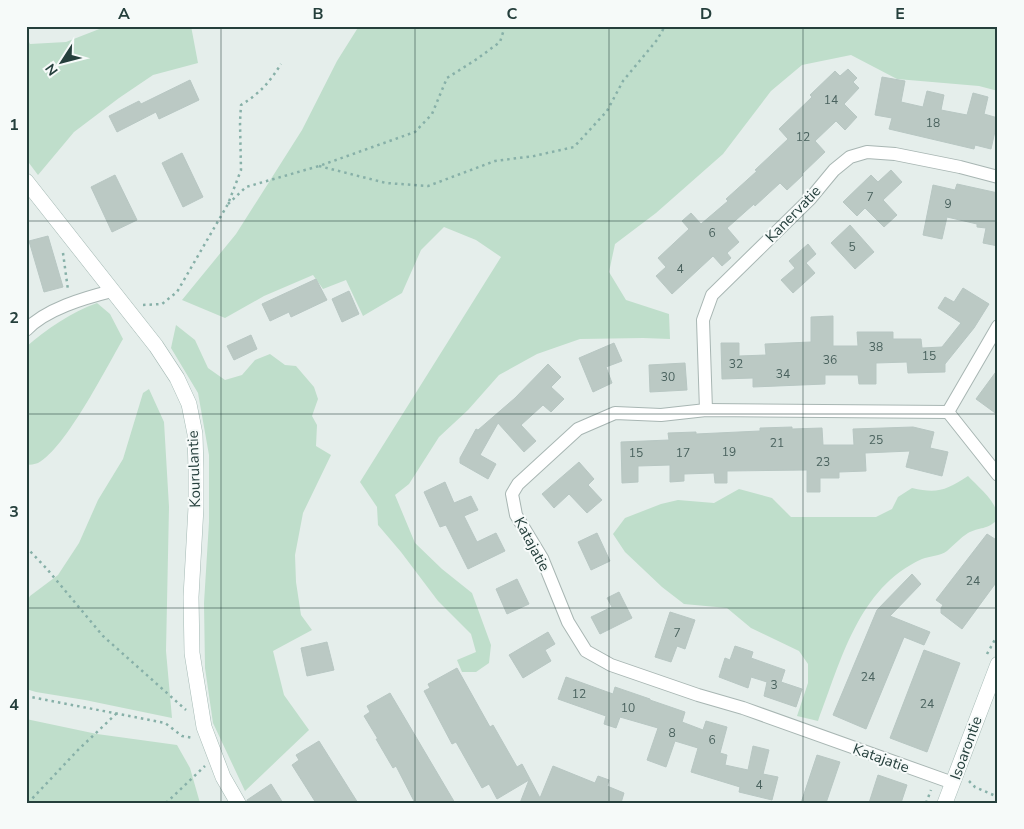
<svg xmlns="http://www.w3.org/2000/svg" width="1024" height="829" viewBox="0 0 1024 829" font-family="'Nunito Sans',sans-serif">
<rect width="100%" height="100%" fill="#e5eeeb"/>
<g fill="#bfdecb">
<path d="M107 26H191L198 63 153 75 119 98 74 132 38 175 26 159V36L30 44 66 42Z"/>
<path d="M359 26H998V91L979 86 897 79 851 55 802 65 771 91 723 154 656 213 615 244 609 272 626 300 669 314 670 339 643 338 580 339 537 354 499 375 468 410 439 437 409 484 395 495 415 543 442 569 472 593 491 645 489 663 476 672H462L457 660 476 652 471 634 438 601 401 552 378 525 377 507 360 482 501 257 476 240 444 227 421 250 402 293 363 316 346 280 323 289 313 275 264 296 225 318 182 300 236 234 302 130 337 61Z"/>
<path d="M97 303 110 314 123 339C106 368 66 448 38 463 35 464 30 465 26 465V347C47 329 71 312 97 303Z"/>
<path d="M176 325 195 340 208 368 225 380 242 375 255 360 270 354 285 365 296 366 314 387 318 399 312 416 317 425 316 446 331 455 303 513 295 555 296 582 301 615 312 630 273 651 284 695 309 730 245 791 213 723 205 668 204 603 209 522V455L198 393 171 348Z"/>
<path d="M149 389 164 422 169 507 166 651 172 718 85 700 36 692 26 689V603L30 596 58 575 79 543 98 500 123 459 143 393Z"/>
<path d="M968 476C979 488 998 502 998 519 988 530 979 527 968 533 960 538 954 545 947 551 940 556 930 556 922 559 858 588 841 661 818 721L797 716 808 683V664L799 651 751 628 727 608 684 604 662 587 625 552 613 534 625 518 661 504 678 500 714 503 739 489 772 498 791 517H876L892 509 898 497 912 488C938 494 946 490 968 476Z"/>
<path d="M26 719 97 734 177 745 190 768 200 803H26Z"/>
</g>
<g fill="#bbc9c4" stroke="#b8c7c3">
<path d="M848 69 857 78 853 82 859 88 844 104 857 117 845 130 836 121 815 141 825 152 802 174 803 175 787 190 780 183 755 206 754 204 727 228 739 242 727 253 731 258 722 266 713 256 672 294 656 276 666 267 658 258 689 229 682 221 691 213 701 224 728 201 726 199 757 171 755 170 788 139 779 129 812 97 810 95 835 71 840 76Z"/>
<path d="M882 77 905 81 901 102 923 107 927 91 944 95 941 110 967 115 973 93 988 97 984 114 998 118 991 149 975 145 974 149 889 129 892 118 875 115Z"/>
<path d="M190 80 199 100 159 119 156 112 117 132 109 116 139 101 141 104Z"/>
<path d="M182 153 203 197 183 207 162 163Z"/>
<path d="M891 170 902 182 883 200 897 215 884 227 865 208 857 216 843 202 871 175 878 182Z"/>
<path d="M115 175 137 220 112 232 91 187Z"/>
<path d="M957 184 998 193V246L983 243 986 228 977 227V224L947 217 942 239 923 235 933 185 955 190Z"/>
<path d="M850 225 874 252 855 269 831 243Z"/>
<path d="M48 236 63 287 44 292 29 241Z"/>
<path d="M808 244 816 254 806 263 815 273 793 293 781 280 795 268 789 261Z"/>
<path d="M316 279 327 300 291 317 289 312 270 321 262 304Z"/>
<path d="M963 288 989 304 974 328 945 364V372L908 373 907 362 876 363V384H859L858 375H825V384L753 387V378L722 379 721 343H739V356L766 355 765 344 811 342V317L833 316V346H858L857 332H893V339H921L922 348 942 347 961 323 938 308 945 297 954 302Z"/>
<path d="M349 291 359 314 342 322 332 299Z"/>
<path d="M251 335 257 349 234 360 227 346Z"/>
<path d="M614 343 622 361 606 367 612 383 593 392 579 358Z"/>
<path d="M685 363 687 390 650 392 649 365Z"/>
<path d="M548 364 561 377 551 387 564 399 551 412 543 405 521 425 536 441 524 452 498 423 480 455 496 464 488 479 460 463V458L476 429 478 430 515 398Z"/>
<path d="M998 369V415L976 399Z"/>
<path d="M792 427V429L822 428 823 445H854L853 429 913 427 934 432 930 448 948 452 942 476 906 467 910 451 865 453 866 471 839 472V478H820V492H807V470L727 471V483H715L714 473 684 474V481L670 482V465L638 466V482L622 483 621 442 669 440 668 433 696 432V434L760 431V428Z"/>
<path d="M579 462 594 479 588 485 602 500 587 513 569 494 554 508 542 494Z"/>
<path d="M445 482 454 503 471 496 478 510 464 516 477 542 496 533 505 551 468 569 446 525 440 527 424 492Z"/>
<path d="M597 533 610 561 591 570 578 542Z"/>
<path d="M987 534 998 541V580L962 629 941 613V608L943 605 936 600Z"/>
<path d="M912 574 921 584 890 616 930 632 924 645 904 637 866 729 833 715 877 610Z"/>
<path d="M517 579 529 604 507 614 496 589Z"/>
<path d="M619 592 632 618 600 634 591 617 612 607 607 598Z"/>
<path d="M670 612 695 620 685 649 677 646 671 662 655 657Z"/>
<path d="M548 632 555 644 545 650 551 661 523 678 509 655Z"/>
<path d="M327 642 334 670 307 676 301 648Z"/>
<path d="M735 646 753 652 751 658 785 670 781 682 802 689 796 707 764 696 767 682 751 677 748 688 719 677 725 658 730 660Z"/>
<path d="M924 650 960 663 927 752 890 738Z"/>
<path d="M457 668 490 727 493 725 517 767 522 764 540 798 553 766 595 783 598 776 609 780 607 786 624 793 621 803H520L529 780 497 799 489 784 482 788 456 742 452 744 424 691 430 688 428 684Z"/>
<path d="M566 677 613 694 615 687 650 699V700L685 712 682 722 703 730 706 721 727 727 720 753 727 755 725 765 748 770 753 746 769 750 763 774 778 777 772 800 739 792 740 787 691 772 698 748 675 741 666 767 647 760 658 728 620 717 616 728 604 724 606 716 558 699Z"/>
<path d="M390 693 455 803H415L396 766 393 768 376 739H378L364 716 370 712 367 706Z"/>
<path d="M319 741 358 803H316L292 765 299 760 296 755Z"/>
<path d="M817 755 840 762 826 803H801Z"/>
<path d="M878 775 907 785 901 803H869Z"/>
<path d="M271 784 283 803H247V800Z"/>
</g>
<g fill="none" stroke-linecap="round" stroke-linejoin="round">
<defs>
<g id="street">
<path d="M26 330C46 309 84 298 112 291"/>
<path d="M706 410 703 320 712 295 810 199 834 170 850 157 867 152 895 154 960 167 998 177"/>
<path d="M948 412 998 326"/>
<path d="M953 783 743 708 698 695 611 665 586 651 568 622 542 558 516 515 512 494 518 484 578 429 615 413 661 415 706 410 948 412 998 475"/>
</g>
<g id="secondary">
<path d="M26 181 156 346 177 378 189 404 195 434 196 470V507L191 597 192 653 204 727 223 777 238 803"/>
<path d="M945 803 998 664"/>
</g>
</defs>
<use href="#street" stroke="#a8b6b3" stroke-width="14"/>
<use href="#secondary" stroke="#a4b9b4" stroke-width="16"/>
<g stroke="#87b0a8" stroke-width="2.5" stroke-dasharray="2.5 4" stroke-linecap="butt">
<path d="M319 166 386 183 428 186 495 161 534 156 574 147 607 111 623 81 657 40 665 26"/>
<path d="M228 204 246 187 319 166 415 132 432 114 447 78 477 59 500 42 505 26"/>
<path d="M63 253 68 290"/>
<path d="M143 305 162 304 177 292 228 204 241 170 240 122 241 105C260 93 269 83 281 64"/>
<path d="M26 547 47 569 103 636 186 710"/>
<path d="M987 654 998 634"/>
<path d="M26 696 165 723 182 736 193 738"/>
<path d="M969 781 975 787 998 797"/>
<path d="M28 803 78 750 117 713"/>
<path d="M166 803 205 766"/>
<path d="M926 803 931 790"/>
</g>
<use href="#street" stroke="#fff" stroke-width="12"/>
<use href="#secondary" stroke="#fff" stroke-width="15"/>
</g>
<path fill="none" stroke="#253f3c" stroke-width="1" stroke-opacity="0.55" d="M221 26V803M415 26V803M609 26V803M803 26V803M26 221H998M26 414H998M26 608H998"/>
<g text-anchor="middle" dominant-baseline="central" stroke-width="4" stroke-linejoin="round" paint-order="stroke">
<g font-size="12" fill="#4a625e">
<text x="831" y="100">14</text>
<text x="933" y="123">18</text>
<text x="803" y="137">12</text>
<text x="870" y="197">7</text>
<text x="948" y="204">9</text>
<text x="712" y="233">6</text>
<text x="852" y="247">5</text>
<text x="680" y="269">4</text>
<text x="876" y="347">38</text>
<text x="929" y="356">15</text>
<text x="830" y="360">36</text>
<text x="736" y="364">32</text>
<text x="783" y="374">34</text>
<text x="668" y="377">30</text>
<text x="876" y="440">25</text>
<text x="777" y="443">21</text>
<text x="729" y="452">19</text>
<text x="636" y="453">15</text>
<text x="683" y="453">17</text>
<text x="823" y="462">23</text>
<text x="973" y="581">24</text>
<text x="677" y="633">7</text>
<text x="868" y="677">24</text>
<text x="774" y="685">3</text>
<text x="579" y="694">12</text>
<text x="927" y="704">24</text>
<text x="628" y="708">10</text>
<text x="672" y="733">8</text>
<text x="712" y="740">6</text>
<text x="759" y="785">4</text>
</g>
<g font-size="15" fill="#253f3c" stroke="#f6faf9">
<text transform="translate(793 214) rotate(-46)">Kanervatie</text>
<text transform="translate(194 469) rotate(-92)">Kourulantie</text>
<text transform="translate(532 544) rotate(62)">Katajatie</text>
<text transform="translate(966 748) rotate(-70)">Isoarontie</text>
<text transform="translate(881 758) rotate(20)">Katajatie</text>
</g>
</g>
<rect width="1024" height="829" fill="none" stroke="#f6faf9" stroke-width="55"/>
<g transform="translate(62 62) rotate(234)" stroke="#f6faf9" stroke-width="4" paint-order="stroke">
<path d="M0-4L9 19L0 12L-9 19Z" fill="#253f3c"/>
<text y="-8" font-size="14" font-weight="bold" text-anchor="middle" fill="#253f3c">N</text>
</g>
<rect x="28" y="28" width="968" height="774" fill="none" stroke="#253f3c" stroke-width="2"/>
<g font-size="16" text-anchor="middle" font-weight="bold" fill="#253f3c">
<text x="124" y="19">A</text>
<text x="318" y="19">B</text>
<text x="512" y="19">C</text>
<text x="706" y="19">D</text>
<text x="900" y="19">E</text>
<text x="14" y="130">1</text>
<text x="14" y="323">2</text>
<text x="14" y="517">3</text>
<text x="14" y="710">4</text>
</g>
</svg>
